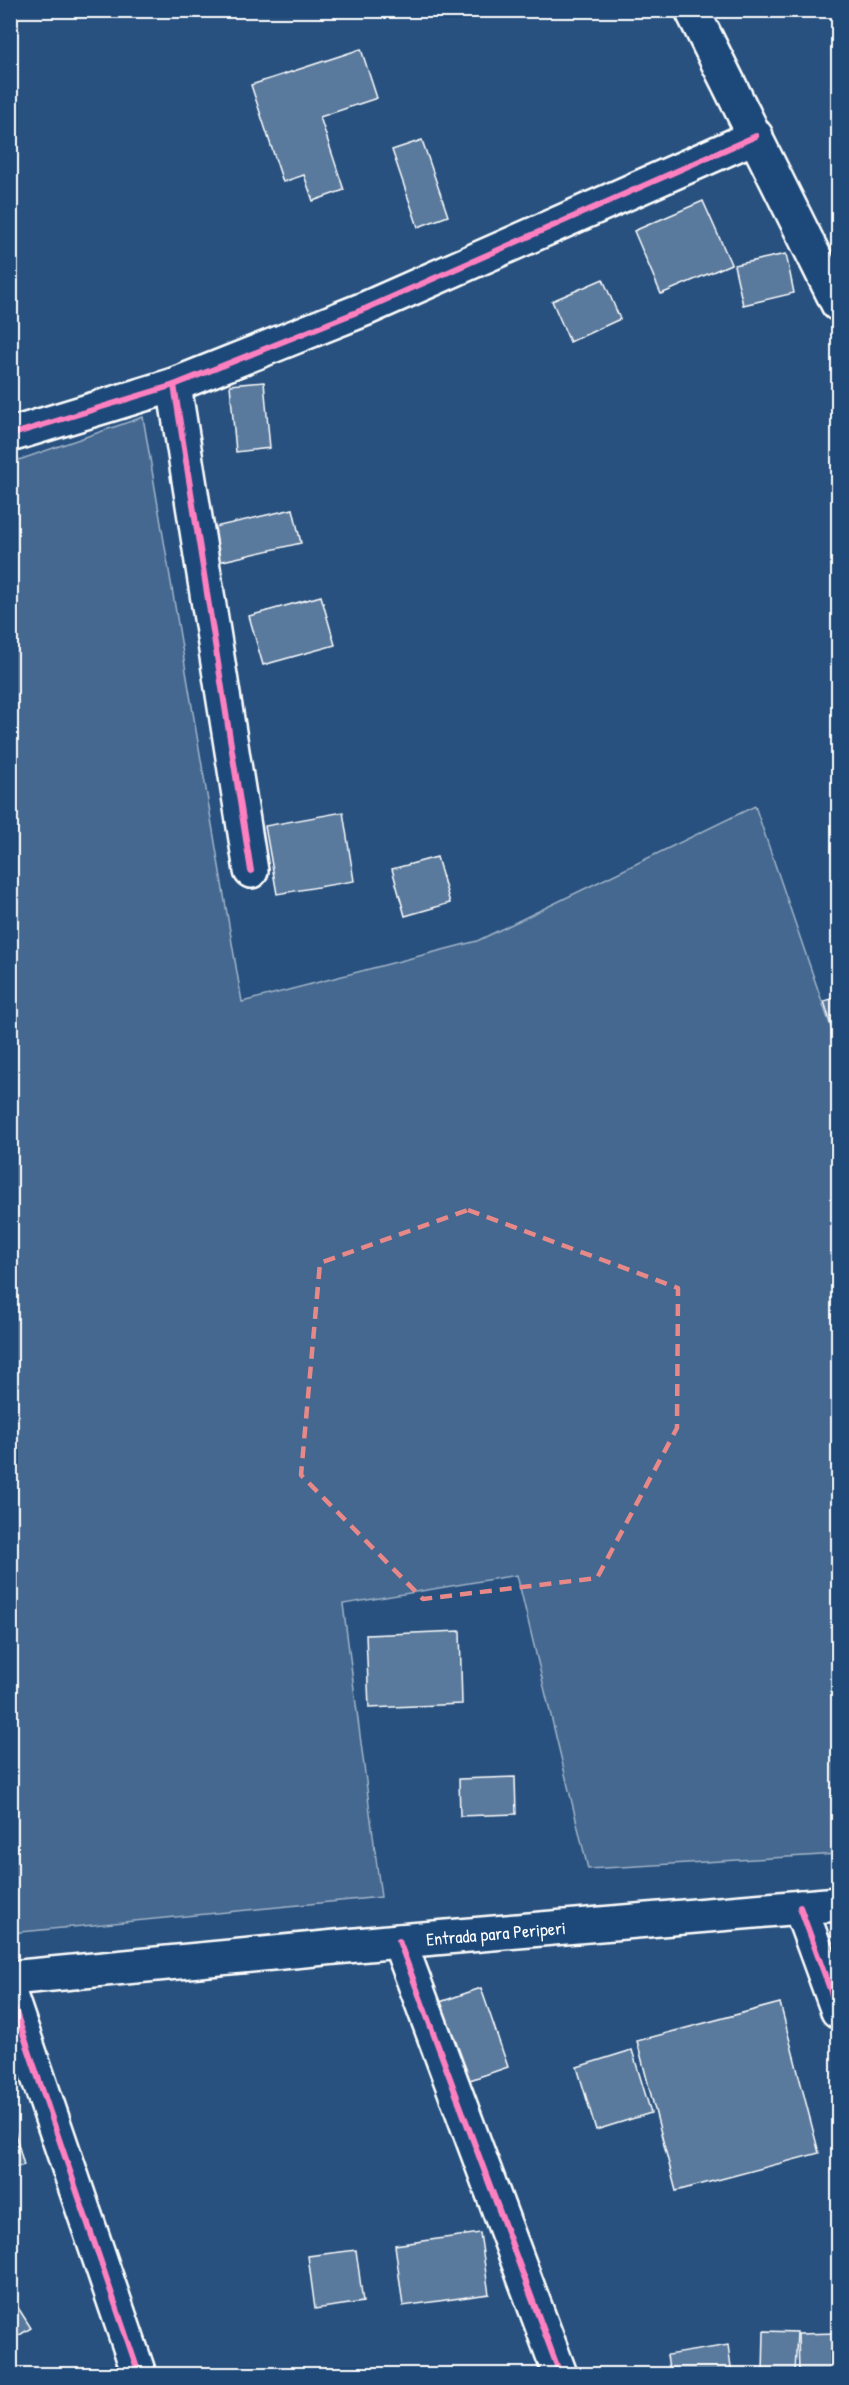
<svg xmlns="http://www.w3.org/2000/svg" width="849" height="2385" viewBox="0 0 849 2385" font-family="'Patrick Hand',sans-serif">
<rect width="100%" height="100%" fill="#28517f"/>
<filter id="ink" filterUnits="userSpaceOnUse"><feTurbulence type="fractalNoise" baseFrequency=".0167" numOctaves="2"/><feDisplacementMap in="SourceGraphic" scale="12" xChannelSelector="R" yChannelSelector="G"/><feConvolveMatrix kernelMatrix="1 2 1 2 8 2 1 2 1" color-interpolation-filters="sRGB"/></filter>
<g filter="url(#ink)">
<path fill="#446890" stroke="#a2b4c8" stroke-width="1.5" d="M143 417 242 1002 477 941 755 806 838 1048V1854L588 1869 517 1575 343 1604 381 1897 11 1933 10 463Z"/>
<g fill="#5a7a9d" stroke="#fff" stroke-width="1.5">
<path d="M361 49 377 98 320 117 344 190 313 201 304 175 283 182 251 85Z"/>
<path d="M422 140 448 216 418 227 392 150Z"/>
<path d="M703 201 731 264 661 294 634 231Z"/>
<path d="M786 254 794 293 743 305 734 265Z"/>
<path d="M603 279 620 319 570 342 552 301Z"/>
<path d="M264 382 270 448 236 452 230 385Z"/>
<path d="M293 509 301 543 214 563 206 529Z"/>
<path d="M321 596 335 645 263 665 249 616Z"/>
<path d="M343 812 354 881 277 894 265 826Z"/>
<path d="M437 857 450 903 405 916 392 869Z"/>
<path d="M838 997V1048L824 1001Z"/>
<path d="M460 1631 462 1704 369 1708 366 1635Z"/>
<path d="M515 1777 516 1814 460 1816 459 1779Z"/>
<path d="M481 1988 508 2067 467 2081 440 2002Z"/>
<path d="M780 2003 819 2153 676 2191 637 2041Z"/>
<path d="M632 2050 651 2113 596 2130 577 2067Z"/>
<path d="M10 2115 24 2165 10 2169Z"/>
<path d="M480 2233 489 2294 403 2306 395 2245Z"/>
<path d="M356 2250 363 2302 315 2309 308 2256Z"/>
<path d="M10 2295 31 2328 10 2341Z"/>
<path d="M764 2331 797 2332 795 2374H763Z"/>
<path d="M838 2333V2374H799L798 2334Z"/>
<path d="M728 2345 732 2374H670L667 2355Z"/>
</g>
<g fill="none" stroke-linecap="round" stroke-linejoin="round">
<defs>
<g id="minor">
<path d="M692 10 838 304"/>
<path d="M174 385 251 871"/>
<path d="M10 435 174 385 367 308 756 136"/>
<path d="M800 1907 838 2011"/>
<path d="M399 1941 560 2374"/>
<path d="M10 1995 139 2374"/>
</g>
<g id="secondary">
<path id="s1" d="M10 1978 399 1941 838 1904"/>
</g>
</defs>
<use href="#minor" stroke="#fff" stroke-width="38"/>
<use href="#secondary" stroke="#fff" stroke-width="38"/>
<use href="#minor" stroke="#1f4a7a" stroke-width="33"/>
<use href="#secondary" stroke="#1f4a7a" stroke-width="33"/>
<defs>
<g id="cycleway">
<path d="M174 385 251 871"/>
<path d="M10 435 174 385 367 308 756 136"/>
<path d="M800 1907 838 2011"/>
<path d="M399 1941 560 2374"/>
<path d="M10 1995 139 2374"/>
</g>
</defs>
<use href="#cycleway" stroke="#1f4a7a" stroke-width="10"/>
<use href="#cycleway" stroke="#ff80c0" stroke-width="6"/>
</g>
</g>
<path fill="none" stroke="#e88989" stroke-width="4.5" stroke-dasharray="12 8" stroke-linejoin="round" d="M468 1210 678 1288 677 1428 597 1578 423 1599 301 1475 320 1263Z"/>
<g text-anchor="middle" dominant-baseline="central" stroke-width="5" stroke-linejoin="round" paint-order="stroke">
<g font-size="18" fill="#fff" stroke="#1f4a7a">
<text stroke="none"><textPath href="#s1" startOffset="488">Entrada para Periperi</textPath></text>
</g>
</g>
<rect width="849" height="2385" fill="none" stroke="#1f4a7a" stroke-width="36"/>
<rect x="18" y="18" width="813" height="2349" fill="none" stroke="#fff" stroke-width="2" filter="url(#ink)"/>
</svg>
